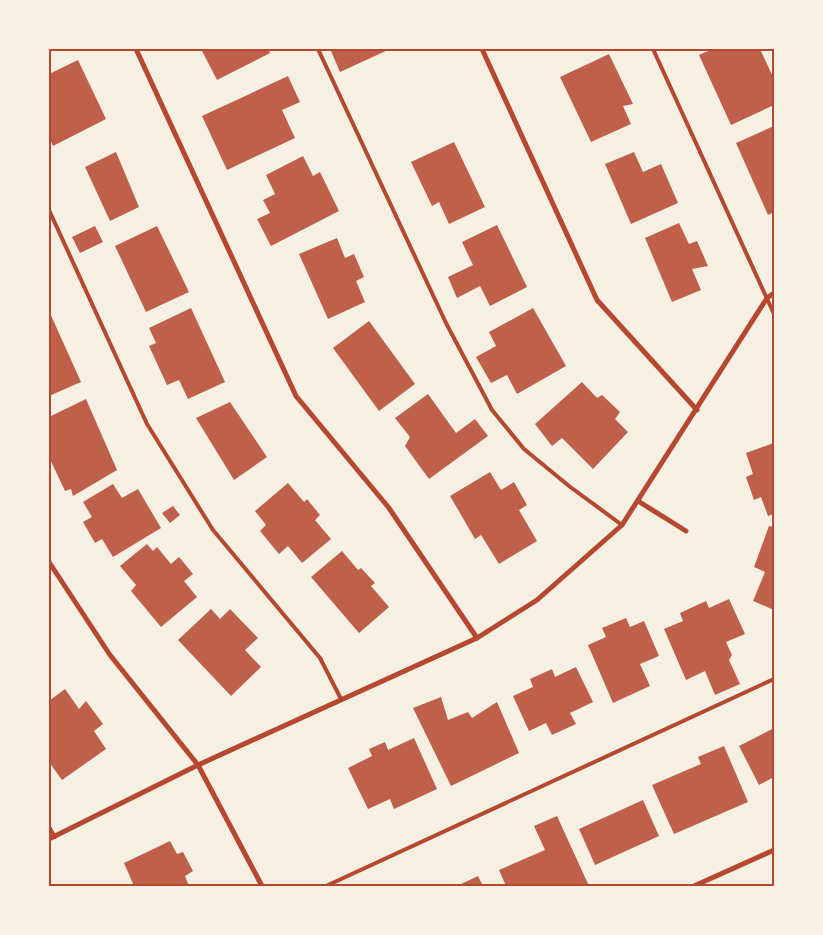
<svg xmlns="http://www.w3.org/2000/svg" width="823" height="935" viewBox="0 0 823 935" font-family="'Golos Text',sans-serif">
<rect width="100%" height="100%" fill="#f6efe4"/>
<g fill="#bf614a">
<path d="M201 49H268L270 53 217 80Z"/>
<path d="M335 49H390L340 72 331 51Z"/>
<path d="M713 49H760L774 79V105L731 125 699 55Z"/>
<path d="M609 54 633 104 623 106 631 124 591 142 560 77Z"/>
<path d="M78 60 106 119 53 146 49 137V74Z"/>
<path d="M288 76 300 102 282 110 295 138 227 170 202 116Z"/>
<path d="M774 126V212L768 215 736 143Z"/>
<path d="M454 142 485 207 449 224 439 202 432 206 411 162Z"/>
<path d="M116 152 139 207 110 221 85 167Z"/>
<path d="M634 152 643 172 661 164 678 203 631 224 605 164Z"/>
<path d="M303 156 313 176 320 172 339 211 271 246 257 219 270 213 263 200 275 194 266 175Z"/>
<path d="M679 223 689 244 697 241 708 266 692 269 701 290 672 302 645 238Z"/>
<path d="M497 225 527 287 490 306 480 286 457 298 448 277 473 265 462 242Z"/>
<path d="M95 226 103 242 80 253 72 237Z"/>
<path d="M157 226 189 292 146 312 115 246Z"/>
<path d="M337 238 345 258 354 254 364 277 356 281 365 302 328 319 299 254Z"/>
<path d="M191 308 225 382 188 399 179 380 167 385 149 346 156 343 149 328Z"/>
<path d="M533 308 566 366 517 394 507 375 491 383 476 357 496 346 489 332Z"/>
<path d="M49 311 81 382 49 396Z"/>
<path d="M369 321 415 384 379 411 333 348Z"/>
<path d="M582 382 597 398 602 395 620 412 615 419 628 432 593 469 562 438 552 446 535 424Z"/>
<path d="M428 394 456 433 475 419 488 436 429 479 405 446 410 437 395 418Z"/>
<path d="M86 399 117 470 73 496 71 489 65 491 49 457V417Z"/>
<path d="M230 402 267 457 234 480 196 418Z"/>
<path d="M774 443V514L768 516 761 497 754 500 746 477 753 474 746 453Z"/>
<path d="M490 472 501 490 514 482 527 505 519 510 537 541 499 564 481 535 475 539 450 496Z"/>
<path d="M288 483 304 502 307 499 320 515 315 520 331 539 302 563 288 546 279 554 260 531 266 525 255 511Z"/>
<path d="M113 484 122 498 138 489 161 528 113 557 102 539 95 543 83 522 92 517 83 502Z"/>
<path d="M173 506 180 515 170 523 162 513Z"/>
<path d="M769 526 774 527V610L753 601 765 572 754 567Z"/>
<path d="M147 544 153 551 157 547 171 564 179 557 193 574 184 581 197 597 161 627 131 591 136 585 120 566Z"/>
<path d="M342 551 358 570 361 568 375 583 371 586 389 607 359 633 311 577Z"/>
<path d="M729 599 745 634 726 642 732 655 729 660 740 684 715 695 705 671 686 680 664 629 683 621 680 613 706 601 709 608Z"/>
<path d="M211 609 220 619 230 609 258 638 245 650 261 667 231 696 178 640Z"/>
<path d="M626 618 630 627 644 621 659 656 640 664 650 686 613 703 588 645 606 637 602 628Z"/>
<path d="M576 667 593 702 570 713 576 724 552 735 546 723 529 731 513 696 533 687 530 679 552 669 555 677Z"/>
<path d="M65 689 79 709 86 701 103 724 94 731 106 749 62 780 49 762V701Z"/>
<path d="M441 697 448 720 468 712 472 718 497 702 519 753 451 786 413 708Z"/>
<path d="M774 728V777L759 785 739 746Z"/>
<path d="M414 738 437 789 394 809 390 799 368 809 348 768 372 756 369 749 385 742 388 750Z"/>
<path d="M724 746 748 802 674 834 652 785 701 764 698 757Z"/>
<path d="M643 800 659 836 595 865 579 829Z"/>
<path d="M557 816 589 886H506L499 870 545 850 534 826Z"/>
<path d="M170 841 177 854 183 852 193 871 185 876 189 886H134L124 863Z"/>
<path d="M478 876 483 886H457Z"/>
</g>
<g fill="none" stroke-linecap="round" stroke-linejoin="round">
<g stroke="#b5482f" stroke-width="4">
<path d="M318 49 446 323 492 410 524 449 569 486 622 525"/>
<path d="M653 49 774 314"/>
<path d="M49 210 147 424 213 530 320 658 341 699"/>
<path d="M49 827 55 837"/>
<path d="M326 886 774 679"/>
</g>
<g stroke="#b5482f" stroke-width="5">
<path d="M136 49 296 396 389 508 477 638"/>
<path d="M482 49 597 300 697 410"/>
<path d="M638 501 686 531"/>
<path d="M49 562 110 655 198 765 262 886"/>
<path d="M49 839 198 765 477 638 537 600 622 525 767 298 774 293"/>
<path d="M694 886 774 850"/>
</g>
</g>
<rect width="823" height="935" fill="none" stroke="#f6efe4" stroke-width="100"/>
<rect x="50" y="50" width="723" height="835" fill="none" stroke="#b5482f" stroke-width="2"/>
</svg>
